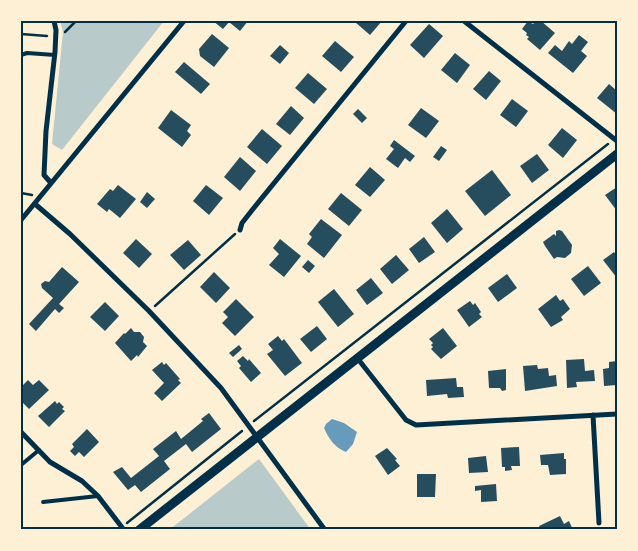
<svg xmlns="http://www.w3.org/2000/svg" width="638" height="551" viewBox="0 0 638 551" font-family="Roboto,sans-serif">
<rect width="100%" height="100%" fill="#fdf0d5"/>
<g fill="#b9caca">
<path d="M60 21H164L62 150 52 144 63 32Z"/>
<path d="M259 459 311 530H169Z"/>
</g>
<path fill="#669bbc" d="M332 419 344 423 357 432 353 444 346 452C334 447 329 439 324 428L326 424Z"/>
<g fill="#264d5e">
<path d="M213 21H248L240 31 229 22 223 29Z"/>
<path d="M356 21H382L370 35 355 22Z"/>
<path d="M528 21 533 24 536 21H541L555 33 540 50 527 39 529 37 526 35 527 33 522 29Z"/>
<path d="M429 24 443 36 424 58 410 45Z"/>
<path d="M212 34 229 48 214 67 200 56 199 49Z"/>
<path d="M579 35 588 42 581 51 587 56 573 73 548 53 555 45 562 51 569 41 572 44Z"/>
<path d="M335 41 354 57 341 72 322 56Z"/>
<path d="M280 45 289 53 280 64 270 56Z"/>
<path d="M455 53 470 65 457 83 441 70Z"/>
<path d="M184 62 210 84 201 94 175 72Z"/>
<path d="M489 71 501 81 486 100 473 89Z"/>
<path d="M308 73 327 89 314 104 295 88Z"/>
<path d="M609 84 617 91V114L597 98Z"/>
<path d="M512 99 528 111 516 127 500 115Z"/>
<path d="M291 106 304 118 290 135 276 124Z"/>
<path d="M421 108 439 121 426 138 408 125Z"/>
<path d="M358 109 367 118 362 123 353 114Z"/>
<path d="M171 110 191 125 187 131 191 135 182 147 158 128Z"/>
<path d="M562 128 577 140 563 158 548 145Z"/>
<path d="M262 129 282 146 267 164 247 147Z"/>
<path d="M394 140 415 156 410 162 405 158 398 168 386 159 394 149 390 146Z"/>
<path d="M441 146 447 150 439 161 433 157Z"/>
<path d="M537 154 549 170 532 183 520 166Z"/>
<path d="M240 157 256 171 240 191 224 177Z"/>
<path d="M370 167 385 180 370 197 355 185Z"/>
<path d="M492 170 511 195 485 216 465 191Z"/>
<path d="M118 185 136 199 120 218 109 209 107 212 97 204 110 189 113 191Z"/>
<path d="M206 185 223 198 209 215 193 201Z"/>
<path d="M617 187V211L605 195Z"/>
<path d="M147 192 155 199 147 208 140 202Z"/>
<path d="M341 193 362 210 349 226 328 209Z"/>
<path d="M447 209 463 229 447 243 431 223Z"/>
<path d="M321 219 342 235 324 258 307 244 312 237 309 234Z"/>
<path d="M559 230 562 231 572 245 571 253 565 258 557 257 554 259 545 246 543 242 554 234 556 236V231Z"/>
<path d="M424 237 435 252 419 263 409 249Z"/>
<path d="M136 239 152 254 139 268 123 253Z"/>
<path d="M280 239 301 256 284 277 269 265 279 254 273 248Z"/>
<path d="M188 240 201 255 184 270 170 255Z"/>
<path d="M614 252 617 256V278L603 260Z"/>
<path d="M396 255 409 270 392 284 380 269Z"/>
<path d="M308 260 315 266 309 273 302 267Z"/>
<path d="M588 266 601 283 584 296 571 279Z"/>
<path d="M62 267 79 282 59 304 64 308 59 313 55 309 36 331 29 324 53 298 42 288 41 284 45 281 49 282Z"/>
<path d="M214 272 230 288 216 303 200 287Z"/>
<path d="M507 274 517 288 498 302 488 288Z"/>
<path d="M371 278 383 293 367 305 356 290Z"/>
<path d="M334 289 354 314 338 327 318 302Z"/>
<path d="M556 295 560 301 563 299 570 309 561 317 563 320 551 327 538 309Z"/>
<path d="M236 299 254 317 235 336 222 323 228 317 223 312Z"/>
<path d="M470 301 473 305 475 303 481 312 479 314 482 317 469 327 457 310Z"/>
<path d="M105 302 119 316 105 331 90 317Z"/>
<path d="M317 326 327 339 311 352 300 339Z"/>
<path d="M131 328 134 332H140L144 337 143 342 147 346 138 357 137 355 131 361 115 343 124 333 125 334Z"/>
<path d="M443 328 457 346 441 359 431 349 433 347 431 345 433 343 429 339Z"/>
<path d="M278 336 282 341 284 339 302 363 285 376 267 354 273 350 268 344Z"/>
<path d="M239 345 242 349 233 357 229 353Z"/>
<path d="M243 356 248 361 249 359 261 373 251 382 239 368 241 366 237 361Z"/>
<path d="M584 359 585 371 594 370 595 381 576 382 577 387 567 388 566 360Z"/>
<path d="M617 361V385L604 386 603 369 609 368V362Z"/>
<path d="M162 362 164 365 166 363 180 379 178 380 181 383 162 401 154 393 164 383 152 370Z"/>
<path d="M537 365 538 369 548 368 549 376 556 375 557 386 525 391 523 366Z"/>
<path d="M506 369V390L502 391 500 388H489L488 371Z"/>
<path d="M456 378 457 387H463L464 397 448 398 447 394 427 396 426 380Z"/>
<path d="M28 380 33 385 39 380 49 390 29 409 21 401V387Z"/>
<path d="M55 401 57 404 59 402 64 407 62 409 65 411 49 427 38 416Z"/>
<path d="M209 413 221 429 192 452 186 444 164 461 170 469 141 492 135 485 128 490 113 472 122 467 131 478 159 456 153 449 176 431 181 439 203 421 201 419Z"/>
<path d="M87 429 99 442 84 457 79 452 75 456 70 451 74 447 72 444Z"/>
<path d="M519 447 520 466H511L512 470 505 471V467H502L501 448Z"/>
<path d="M387 448 397 459 395 460 400 466 388 475 375 456Z"/>
<path d="M564 453V459H566V474L550 475 548 465H541L540 455Z"/>
<path d="M486 456 488 472 469 473 468 458Z"/>
<path d="M417 474H436L435 497H417Z"/>
<path d="M496 484 497 501 481 502V490L475 491V486Z"/>
<path d="M560 516 564 524 569 521 573 530H540L539 526Z"/>
</g>
<g fill="none" stroke-linecap="round" stroke-linejoin="round">
<g stroke="#003049" stroke-width="2.5">
<path d="M65 32 76 21"/>
<path d="M21 34 47 36"/>
<path d="M21 193 32 195"/>
<path d="M155 306 235 234"/>
<path d="M254 421 608 144"/>
<path d="M127 523 242 431"/>
</g>
<g stroke="#003049" stroke-width="4">
<path d="M21 55 27 53 55 55"/>
<path d="M21 465 39 450"/>
<path d="M43 502 98 496"/>
</g>
<g stroke="#003049" stroke-width="5">
<path d="M464 21 617 141"/>
<path d="M51 183 44 175 46 131 55 52 56 30 54 21"/>
<path d="M35 204 70 234 149 311 221 388 325 530"/>
<path d="M21 220 184 21"/>
<path d="M240 230 242 223 253 209 406 21"/>
<path d="M358 359 406 420 416 425 617 414"/>
<path d="M593 415 599 523"/>
<path d="M21 432 50 462 82 481 98 496 124 530"/>
</g>
<path stroke="#003049" stroke-width="9" d="M139 530 617 154"/>
</g>
<rect width="638" height="551" fill="none" stroke="#fdf0d5" stroke-width="45"/>
<rect x="22" y="22" width="594" height="506" fill="none" stroke="#003049" stroke-width="2"/>
</svg>
